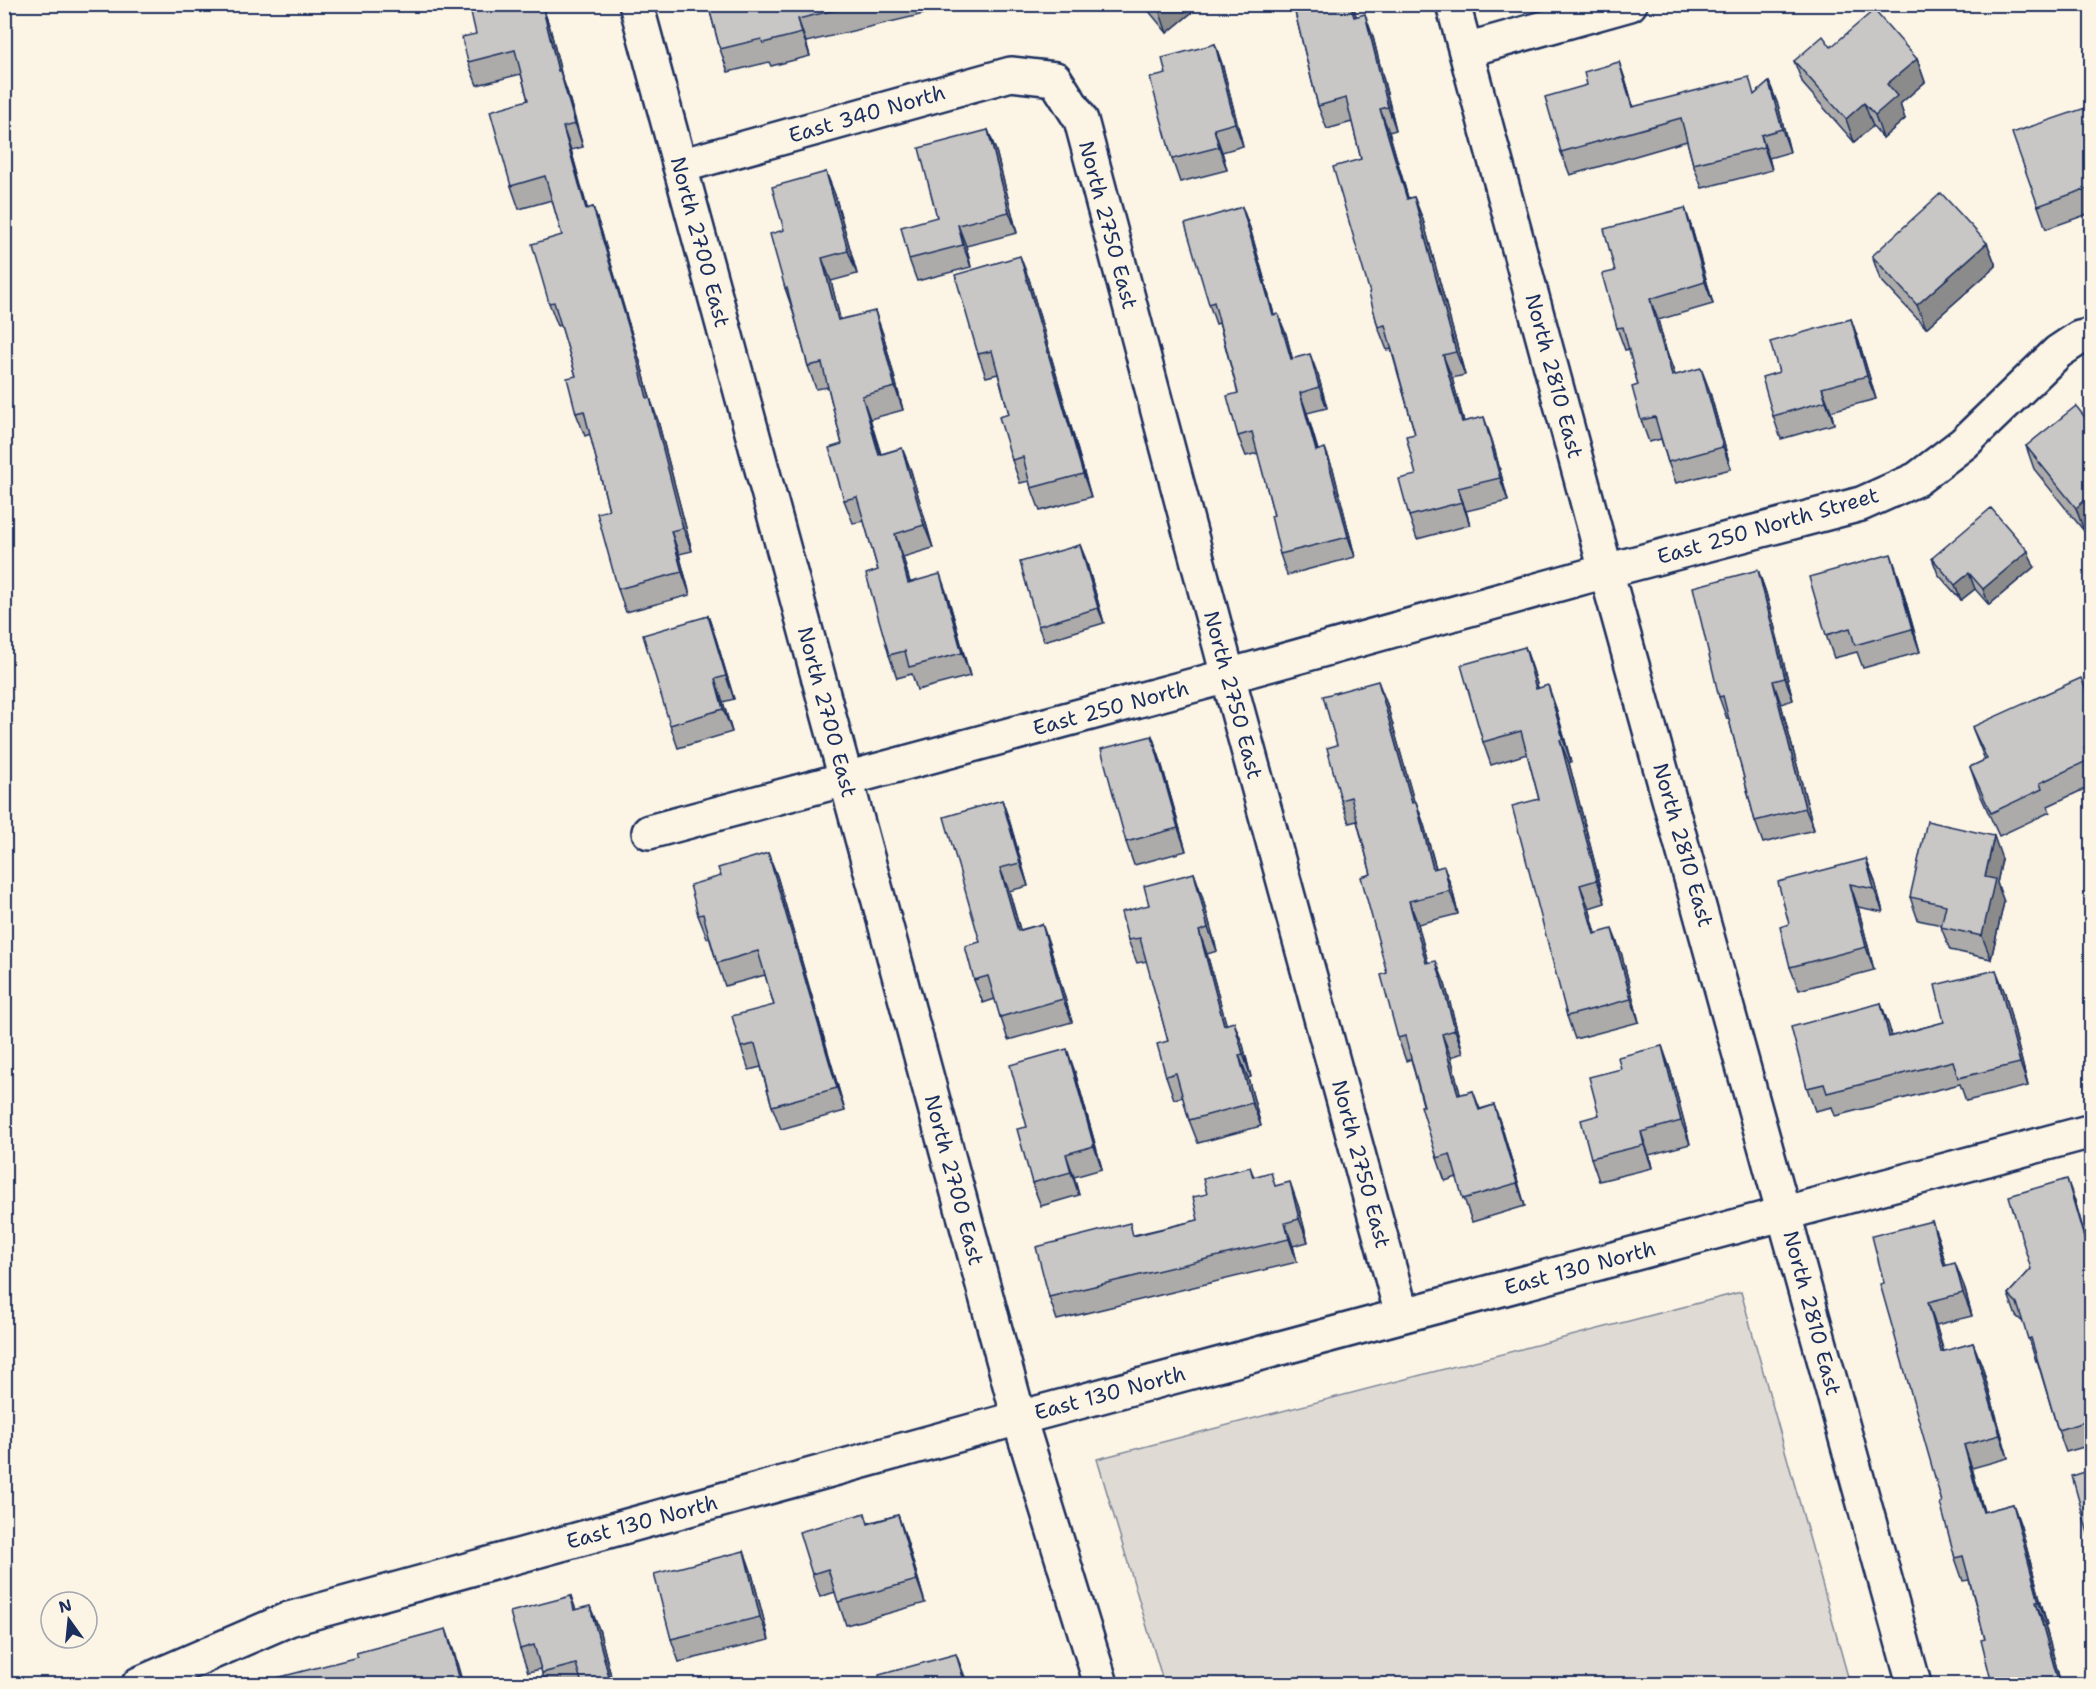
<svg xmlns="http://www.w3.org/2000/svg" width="2096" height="1689" viewBox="0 0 2096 1689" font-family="'Shantell Sans',sans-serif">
<rect width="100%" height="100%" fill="#fcf5e5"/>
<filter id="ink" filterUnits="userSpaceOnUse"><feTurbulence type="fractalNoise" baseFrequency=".0167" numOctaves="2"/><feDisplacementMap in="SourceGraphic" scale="12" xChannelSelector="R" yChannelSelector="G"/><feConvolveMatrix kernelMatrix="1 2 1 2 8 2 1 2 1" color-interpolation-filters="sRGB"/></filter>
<g filter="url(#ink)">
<path fill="#dfdbd4" stroke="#7d8599" stroke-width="1.5" d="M1741 1292 1850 1684H1164L1097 1459Z"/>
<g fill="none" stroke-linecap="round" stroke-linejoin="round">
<defs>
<g id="minor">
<path d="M636 4 1019 1418 1101 1684"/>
<path d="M1453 4 1606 571 1914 1684"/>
<path d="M1466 50 1630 4"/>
<path d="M680 166 1011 74 1055 79 1081 120 1228 676 1402 1315"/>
<path d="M649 832 1228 676 1606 571 1861 504 1917 479 1964 443 2058 352 2079 338 2092 335"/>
<path d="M139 1684 289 1619 1019 1418 2092 1131"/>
</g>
</defs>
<use href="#minor" stroke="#1b2f5e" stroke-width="38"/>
<use href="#minor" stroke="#fcf5e5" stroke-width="33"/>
</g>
<g fill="#acabaa" stroke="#1b2f5e" stroke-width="1.5">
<path d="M534 4 535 7 542 5 550 28 562 77 568 94 583 147 571 150 587 209 593 207 601 230 641 365 650 398 658 421 692 551 679 554 690 595 626 612 618 589 609 510 590 434 585 436 576 413V376L561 325 558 326 549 303 562 235 552 200 519 209 511 186 528 100 521 74 477 85 468 62 476 34Z"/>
<path d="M708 4H922L924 14 806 42 810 56 771 66 769 62 728 72 720 49Z"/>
<path d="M1143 4H1202L1167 33Z"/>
<path d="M1293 4H1353L1356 16 1373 37 1396 130 1389 132 1408 198 1414 197 1423 220 1465 375 1452 378 1464 422 1492 440 1508 501 1466 511 1470 525 1417 539 1409 516 1416 475 1415 434 1391 349 1387 350 1378 327 1370 293 1361 159 1352 122 1327 129 1318 106Z"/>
<path d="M1215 44 1223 67 1243 146 1222 152 1227 170 1180 182 1172 159 1166 74Z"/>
<path d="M1831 47 1917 59 1925 82 1900 104 1905 119 1883 138 1873 126 1854 142 1803 84 1794 61Z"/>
<path d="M1619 62 1627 85 1633 107 1755 94 1769 82 1778 105 1790 152 1769 158 1772 170 1702 188 1693 164 1687 141 1570 175 1561 152 1587 85Z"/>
<path d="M2091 106V213L2046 229 2038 206Z"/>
<path d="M988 130 996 151 1017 233 966 246 971 267 917 281 909 259 937 217Z"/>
<path d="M826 172 835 195 857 274 831 281 840 320 883 334 903 410 870 419 881 454 902 448 911 471 933 548 903 557 910 582 948 597 970 676 917 690 912 674 897 678 889 655 878 570 864 521 853 523 844 500 842 444 828 387 816 389 808 366 793 311 785 288 784 230Z"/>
<path d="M1242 207 1250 228 1274 315 1286 334 1292 359 1318 375 1327 408 1307 413 1318 450 1333 469 1355 557 1287 575 1280 554 1274 515 1258 453 1246 456 1238 436V393L1219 323 1216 324 1209 304Z"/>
<path d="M1685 208 1692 229 1713 304 1658 320 1666 351 1675 375 1709 389 1731 469 1676 483 1668 462 1661 439 1649 442 1641 420 1638 385 1629 349 1625 350 1617 328 1615 271Z"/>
<path d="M1987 243 1996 266 1926 328 1880 279 1872 256Z"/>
<path d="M1029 279 1091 497 1040 511 1029 481 1020 483 1012 460 1009 414 998 374 986 377 978 354Z"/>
<path d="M1851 319 1859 342 1876 399 1831 411 1834 424 1781 439 1773 416 1779 372Z"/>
<path d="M2091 425 2084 531 2034 469 2026 446Z"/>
<path d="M1080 545 1086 560 1104 623 1044 641 1038 626Z"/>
<path d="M1932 558 2034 567 1989 605 1975 589 1961 600 1938 574Z"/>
<path d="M1758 570 1766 593 1793 700 1781 704 1814 830 1763 843 1755 821 1729 719H1727L1719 697Z"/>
<path d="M1899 577 1920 652 1863 668 1857 652 1834 658 1826 635Z"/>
<path d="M708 616 716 639 734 699 723 702 732 732 678 748 670 725Z"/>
<path d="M1525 647 1533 670 1538 688 1556 708 1571 762 1569 763 1605 903 1589 908 1596 933 1621 952 1639 1022 1575 1039 1567 1016 1539 799 1527 754 1491 765 1483 742Z"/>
<path d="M2091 701V786L2048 806 2050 812 1999 836 1978 790 1970 767 1985 760 1972 727Z"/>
<path d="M1387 704 1414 802H1416L1424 825 1436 868 1452 889 1458 914 1418 924 1428 963 1445 984 1463 1053 1451 1057 1460 1095 1473 1091 1480 1109 1494 1105 1502 1128 1525 1206 1472 1222 1457 1177 1445 1181 1437 1158 1411 1059 1406 1061 1398 1038 1371 874 1357 821 1349 823 1341 800 1337 745Z"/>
<path d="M1152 736 1160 759 1186 851 1134 865 1126 842Z"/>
<path d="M1002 800 1010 823 1028 886 1009 891 1020 930 1042 924 1050 947 1072 1022 1008 1040 995 999 983 1003 974 980Z"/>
<path d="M768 853 777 876 845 1111 781 1129 772 1106 761 1067 749 1070 741 1047 774 1005 765 975 725 986 717 963 709 937 707 938 698 915 721 876Z"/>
<path d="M1866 859 1875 882 1883 912 1858 907 1874 970 1799 990 1790 967 1789 924Z"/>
<path d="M2002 859 1997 883 2004 902 1991 959 1950 950 1941 927 1942 925 1918 920 1910 897Z"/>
<path d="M1194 873 1202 896 1217 951 1207 954 1226 1025 1243 1045 1251 1077 1248 1078 1261 1126 1198 1143 1189 1120 1183 1097 1174 1099 1166 1076 1168 1041 1147 961 1137 963 1128 940 1149 905Z"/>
<path d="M2005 993 2028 1086 1966 1101 1960 1084 1835 1116 1832 1107 1815 1111 1807 1088 1881 1003 1892 1036 1944 1022Z"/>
<path d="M1662 1046 1670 1069 1690 1144 1649 1155 1652 1168 1599 1181 1591 1158 1621 1069Z"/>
<path d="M1075 1072 1102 1169 1074 1177 1079 1195 1041 1206 1032 1183 1027 1127Z"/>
<path d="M1250 1167 1254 1177 1276 1186 1298 1205 1308 1242 1293 1246 1297 1262 1057 1320 1049 1297 1134 1235 1198 1220 1207 1194Z"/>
<path d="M2075 1201 2091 1257V1445L2066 1452 2058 1430 2037 1360 2036 1361 2024 1323 2016 1316 2008 1294 2031 1269Z"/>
<path d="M1932 1221 1940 1244 1946 1266 1964 1286 1972 1316 1936 1325 1944 1352 1973 1343 1982 1366 2008 1458 1972 1468 1984 1512 2013 1504 2021 1527 2047 1625H2045L2061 1684H1992L1985 1639 1969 1580 1963 1581 1955 1558 1942 1502 1884 1283Z"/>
<path d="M898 1515 906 1538 925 1603 846 1625 835 1592 820 1597 812 1574 868 1523Z"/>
<path d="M744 1551 752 1574 769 1640 679 1662 671 1639Z"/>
<path d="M571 1596 576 1610 599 1629 613 1684H546L541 1669 528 1672 520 1649Z"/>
</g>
<g fill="#8c8b8b" stroke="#1b2f5e" stroke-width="1.5">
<path d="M1166 4H1202L1167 33 1159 10Z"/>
<path d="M1350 4H1353L1362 40 1354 17Z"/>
<path d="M542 5 550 28 562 77 568 94 583 147 558 71Z"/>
<path d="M1365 14 1373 37 1396 130 1388 107Z"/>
<path d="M798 19 806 42 810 56 802 33Z"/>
<path d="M1215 44 1223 67 1243 146 1235 123Z"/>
<path d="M1917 59 1925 82 1900 104 1905 119 1883 138 1875 115 1887 84Z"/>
<path d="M1619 62 1627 85 1640 130 1632 107Z"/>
<path d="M1769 82 1778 105 1790 152 1782 129Z"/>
<path d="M1864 103 1873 126 1854 142 1846 119Z"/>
<path d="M1380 109 1389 132 1415 222 1407 199Z"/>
<path d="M563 127 571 150 594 232 586 209Z"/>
<path d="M1214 129 1222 152 1227 170 1219 147Z"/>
<path d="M988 130 996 151 1017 233 1009 212Z"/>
<path d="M1761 135 1769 158 1772 170 1764 147Z"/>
<path d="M826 172 835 195 857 274 848 251Z"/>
<path d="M1414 197 1423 220 1465 375 1456 352Z"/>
<path d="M593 207 601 230 641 365 650 398 658 421 692 551 683 528Z"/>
<path d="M1242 207 1250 228 1280 336 1273 315Z"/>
<path d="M1685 208 1692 229 1713 304 1705 282Z"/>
<path d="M958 225 966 246 971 267 963 245Z"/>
<path d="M1987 243 1996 266 1926 328 1917 305Z"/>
<path d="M1020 256 1029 279 1091 497 1083 474Z"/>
<path d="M822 258 831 281 846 343 838 320Z"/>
<path d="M1650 299 1658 320 1669 361 1666 350 1674 372 1680 397 1664 351Z"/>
<path d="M875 311 883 334 903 410 895 387Z"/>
<path d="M1278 314 1286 334 1298 380 1291 359Z"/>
<path d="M1851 319 1859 342 1876 399 1867 376Z"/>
<path d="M1310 354 1318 375 1327 408 1319 387Z"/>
<path d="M1443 355 1452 378 1470 445 1462 422Z"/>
<path d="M1701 368 1709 389 1731 469 1723 447Z"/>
<path d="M1822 388 1831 411 1834 424 1826 401Z"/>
<path d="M1300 393 1307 413 1323 471 1316 451Z"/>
<path d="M862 396 870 419 888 478 879 455Z"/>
<path d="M1484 417 1492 440 1508 501 1500 478Z"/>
<path d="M902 448 911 471 933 548 924 525Z"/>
<path d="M1325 448 1333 469 1355 557 1348 537Z"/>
<path d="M1458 488 1466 511 1470 525 1462 502Z"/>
<path d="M2091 495V525L2084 531 2076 508Z"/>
<path d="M671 531 679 554 690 595 682 572Z"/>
<path d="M895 534 903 557 916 606 908 583Z"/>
<path d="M1080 545 1086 560 1104 623 1098 608Z"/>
<path d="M2028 551 2034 567 1989 605 1983 589Z"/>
<path d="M1891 554 1899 577 1920 652 1912 629Z"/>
<path d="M1758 570 1766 593 1793 700 1785 678Z"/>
<path d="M1969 573 1975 589 1961 600 1955 585Z"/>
<path d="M940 574 948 597 970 676 962 653Z"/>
<path d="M708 616 716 639 734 699 726 676Z"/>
<path d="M1525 647 1533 670 1545 712 1536 689Z"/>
<path d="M715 679 723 702 732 732 723 709Z"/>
<path d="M1378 681 1387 704 1421 826 1412 803Z"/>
<path d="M1773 681 1781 704 1814 830 1805 808Z"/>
<path d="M1548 685 1556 708 1571 762 1563 739Z"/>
<path d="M1152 736 1160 759 1186 851 1178 828Z"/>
<path d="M1560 740 1569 763 1605 903 1597 880Z"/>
<path d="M1002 800 1010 823 1028 886 1020 863Z"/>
<path d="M1416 802 1424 825 1442 892 1433 869Z"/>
<path d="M1994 836 2002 859 1997 883 2004 902 1991 959 1982 936 1985 877Z"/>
<path d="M768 853 777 876 845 1111 837 1088Z"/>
<path d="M1866 859 1875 882 1883 912 1874 889Z"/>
<path d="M1444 866 1452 889 1458 914 1450 891Z"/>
<path d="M1000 868 1009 891 1027 954 1018 931Z"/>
<path d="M1194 873 1202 896 1217 951 1208 928Z"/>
<path d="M1850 884 1858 907 1874 970 1866 947Z"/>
<path d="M1580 885 1589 908 1602 957 1594 934Z"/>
<path d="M1409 901 1418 924 1434 986 1426 963Z"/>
<path d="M1042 924 1050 947 1072 1022 1063 999Z"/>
<path d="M1612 929 1621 952 1639 1022 1631 999Z"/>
<path d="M1199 931 1207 954 1233 1048 1224 1025Z"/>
<path d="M1436 961 1445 984 1463 1053 1455 1030Z"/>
<path d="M1996 970 2005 993 2028 1086 2020 1063Z"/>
<path d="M1881 1003 1889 1026 1898 1060 1889 1037Z"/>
<path d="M1234 1022 1243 1045 1251 1077 1243 1054Z"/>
<path d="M1442 1034 1451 1057 1466 1118 1458 1095Z"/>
<path d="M1662 1046 1670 1069 1690 1144 1681 1121Z"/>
<path d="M1067 1049 1075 1072 1102 1169 1094 1146Z"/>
<path d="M1239 1055 1248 1078 1261 1126 1252 1103Z"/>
<path d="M1494 1105 1502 1128 1525 1206 1517 1183Z"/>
<path d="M1641 1132 1649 1155 1652 1168 1644 1145Z"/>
<path d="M1066 1154 1074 1177 1079 1195 1071 1172Z"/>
<path d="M2067 1179 2075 1201 2091 1257V1262Z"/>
<path d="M1290 1182 1298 1205 1308 1242 1299 1219Z"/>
<path d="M1932 1221 1940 1244 1952 1289 1944 1266Z"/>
<path d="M1285 1223 1293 1246 1297 1262 1289 1239Z"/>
<path d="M1955 1263 1964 1286 1972 1316 1963 1293Z"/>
<path d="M1928 1302 1936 1325 1950 1375 1941 1352Z"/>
<path d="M1973 1343 1982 1366 2008 1458 2000 1435Z"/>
<path d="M1964 1445 1972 1468 1985 1516 1991 1535 1977 1493Z"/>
<path d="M2013 1504 2021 1527 2047 1625 2039 1602Z"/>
<path d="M898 1515 906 1538 925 1603 917 1580Z"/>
<path d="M744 1551 752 1574 769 1640 760 1617Z"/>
<path d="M2036 1602 2045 1625 2061 1684H2059Z"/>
<path d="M590 1606 599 1629 613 1684H611L610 1681Z"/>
<path d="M446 1629 454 1652 463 1684H461Z"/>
<path d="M956 1654 965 1677 967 1684H965Z"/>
</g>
<g fill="#c8c7c6" stroke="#1b2f5e" stroke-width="1.5">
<path d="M469 4H531L532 7 542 5 558 71H560L575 124 563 127 586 209 593 207 633 342 647 398H650L683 528 671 531 682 572 618 589 597 513 609 510 584 411 576 413 567 378 576 376 554 302 549 303 532 244 562 235 545 176 511 186 490 111 528 100 515 50 468 62 462 37 476 34Z"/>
<path d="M708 4H860L798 19 802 33 763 43 761 39 720 49Z"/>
<path d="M1154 4H1166L1159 10Z"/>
<path d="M1293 4H1350L1354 17 1365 14 1388 107 1380 109 1407 199 1414 197 1456 352 1443 355 1462 422 1484 417 1500 478 1458 488 1462 502 1409 516 1399 479 1416 475 1406 436 1415 434 1385 325 1378 327 1369 293H1370L1333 167 1361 159 1346 98 1318 106Z"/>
<path d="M1874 10 1917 59 1887 84 1897 96 1875 115 1864 103 1846 119 1794 61 1823 36 1831 47Z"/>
<path d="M1215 44 1235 123 1214 129 1219 147 1172 159 1150 78 1166 74 1162 58Z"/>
<path d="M1619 62 1632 107 1749 77 1754 95 1769 82 1782 129 1761 135 1764 147 1693 164 1681 118 1561 152 1545 97 1587 85 1584 72Z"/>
<path d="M2091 106V187L2038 206 2012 133Z"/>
<path d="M988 130 1009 212 958 225 963 245 909 259 901 227 937 217 919 148Z"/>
<path d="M826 172 848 251 822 258 838 320 875 311 895 387 862 396 879 455 902 448 924 525 895 534 908 583 940 574 962 653 909 667 905 651 889 655 866 574 878 570 857 497 844 500 829 448 842 444 822 363 808 366 787 288H785L770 234 784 230 772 187Z"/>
<path d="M1941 193 1987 243 1917 305 1872 256Z"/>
<path d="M1242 207 1273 315 1278 314 1291 359 1310 354 1319 387 1300 393 1316 451 1325 448 1348 537 1280 554 1271 516 1274 515 1252 432 1238 436 1227 396 1238 393 1214 302 1209 304 1185 224Z"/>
<path d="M1685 208 1705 282 1650 299 1664 351 1666 350 1672 376 1701 368 1723 447 1668 462 1655 417 1641 420 1632 387 1638 385 1623 327 1617 328 1602 274 1615 271 1604 229Z"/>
<path d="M1020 256 1083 474 1031 488 1023 457 1012 460 999 417 1009 414 992 351 978 354 955 275Z"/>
<path d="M1851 319 1867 376 1822 388 1826 401 1773 416 1762 377 1779 372 1770 342Z"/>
<path d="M2076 406 2091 425V495L2076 508 2026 446Z"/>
<path d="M1991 508 2028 551 1983 589 1969 573 1955 585 1932 558Z"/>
<path d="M1080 545 1098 608 1038 626 1020 562Z"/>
<path d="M1891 554 1912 629 1855 645 1850 628 1826 635 1809 577Z"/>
<path d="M1758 570 1785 678 1773 681 1805 808 1755 821 1723 696 1719 697 1693 587Z"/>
<path d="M708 616 726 676 715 679 723 709 670 725 643 635Z"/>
<path d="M1525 647 1536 689 1548 685 1563 739 1560 740 1597 880 1580 885 1594 934 1612 929 1631 999 1567 1016 1512 806 1539 799 1521 731 1483 742 1461 665Z"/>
<path d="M2081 678 2091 701V745L2084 748 2089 760 2040 783 2042 789 1991 813 1970 767 1987 759 1972 727Z"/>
<path d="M1378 681 1412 803 1416 802 1433 869 1444 866 1450 891 1409 901 1426 963 1436 961 1455 1030 1442 1034 1458 1095 1473 1091 1479 1110 1494 1105 1517 1183 1463 1199 1450 1154 1437 1158 1421 1106H1424L1405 1036 1398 1038 1381 975 1387 973 1361 877 1371 874 1351 797 1341 800 1327 748 1337 745 1323 696Z"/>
<path d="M1152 736 1178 828 1126 842 1101 749Z"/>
<path d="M1002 800 1020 863 1000 868 1018 931 1042 924 1063 999 1000 1017 988 976 974 980 965 946 980 942 944 817Z"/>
<path d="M1927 821 1994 836 1985 877 1995 879 1982 936 1941 927 1946 905 1910 897Z"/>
<path d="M768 853 837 1088 772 1106 755 1044 741 1047 732 1016 774 1005 758 951 717 963 703 914 698 915 690 885 721 876 718 868Z"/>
<path d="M1866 859 1874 889 1850 884 1866 947 1790 967 1780 927 1789 924 1778 882Z"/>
<path d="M1194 873 1208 928 1199 931 1224 1025 1234 1022 1243 1054 1239 1055 1252 1103 1189 1120 1176 1073 1166 1076 1157 1044 1168 1041 1140 938 1128 940 1121 912 1149 905 1144 886Z"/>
<path d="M1996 970 2020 1063 1958 1078 1953 1061 1827 1093 1824 1084 1807 1088 1791 1027 1881 1003 1889 1037 1944 1022 1935 985Z"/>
<path d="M1662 1046 1681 1121 1641 1132 1644 1145 1591 1158 1581 1120 1599 1115 1589 1077 1621 1069 1618 1057Z"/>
<path d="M1067 1049 1094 1146 1066 1154 1071 1172 1032 1183 1017 1129 1027 1127 1010 1065Z"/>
<path d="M1250 1167 1253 1177 1271 1172 1275 1186 1290 1182 1299 1219 1285 1223 1289 1239 1049 1297 1036 1247 1130 1223 1133 1236 1198 1220 1193 1197 1207 1194 1203 1179Z"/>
<path d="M2067 1179 2091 1262V1420L2058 1430 2031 1338 2028 1339 2017 1303 2008 1294 2031 1269 2009 1196Z"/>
<path d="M1932 1221 1944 1266 1955 1263 1963 1293 1928 1302 1941 1352 1973 1343 2000 1435 1964 1445 1977 1493 1983 1512 2013 1504 2039 1602H2036L2059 1684H1992L1981 1640 1985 1639 1963 1556 1955 1558 1940 1503 1942 1502 1880 1284 1884 1283 1872 1236Z"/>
<path d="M2091 1470V1544L2072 1476Z"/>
<path d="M865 1513 868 1524 898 1515 917 1580 838 1602 828 1569 812 1574 799 1532Z"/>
<path d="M744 1551 760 1617 671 1639 654 1574Z"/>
<path d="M571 1596 574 1610 590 1606 610 1681 598 1684H582L576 1664 542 1673 534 1645 520 1649 510 1612Z"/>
<path d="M446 1629 461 1684H253L358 1657 356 1653Z"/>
<path d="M956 1654 965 1684H882L879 1675Z"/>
</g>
</g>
<g text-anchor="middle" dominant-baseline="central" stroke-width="6" stroke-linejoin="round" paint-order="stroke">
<g font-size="21" fill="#1b2f5e" stroke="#fcf5e5">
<text transform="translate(867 114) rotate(-16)">East 340 North</text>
<text transform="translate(1108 225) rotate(75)">North 2750 East</text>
<text transform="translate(700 242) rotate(75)">North 2700 East</text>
<text transform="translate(1554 376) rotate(75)">North 2810 East</text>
<text transform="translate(1768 526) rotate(-16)">East 250 North Street</text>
<text transform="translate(1233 695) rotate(75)">North 2750 East</text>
<text transform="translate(1111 708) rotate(-15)">East 250 North</text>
<text transform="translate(827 712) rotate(75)">North 2700 East</text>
<text transform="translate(1683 845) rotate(74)">North 2810 East</text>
<text transform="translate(1361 1164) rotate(75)">North 2750 East</text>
<text transform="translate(954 1180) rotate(75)">North 2700 East</text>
<text transform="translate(1580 1268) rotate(-15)">East 130 North</text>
<text transform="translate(1812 1313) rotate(75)">North 2810 East</text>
<text transform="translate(1110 1393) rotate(-15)">East 130 North</text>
<text transform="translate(642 1522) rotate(-15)">East 130 North</text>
</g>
</g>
<rect width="2096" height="1689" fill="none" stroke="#fcf5e5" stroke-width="24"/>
<rect x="12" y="12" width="2072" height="1665" fill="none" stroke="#1b2f5e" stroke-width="2" filter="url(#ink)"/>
<g transform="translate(69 1620) rotate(345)"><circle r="28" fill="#fcf5e5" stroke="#a2a6af" stroke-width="1.5"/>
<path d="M0-4.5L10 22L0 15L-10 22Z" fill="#1b2f5e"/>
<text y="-9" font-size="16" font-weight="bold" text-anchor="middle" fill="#1b2f5e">N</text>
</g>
</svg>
